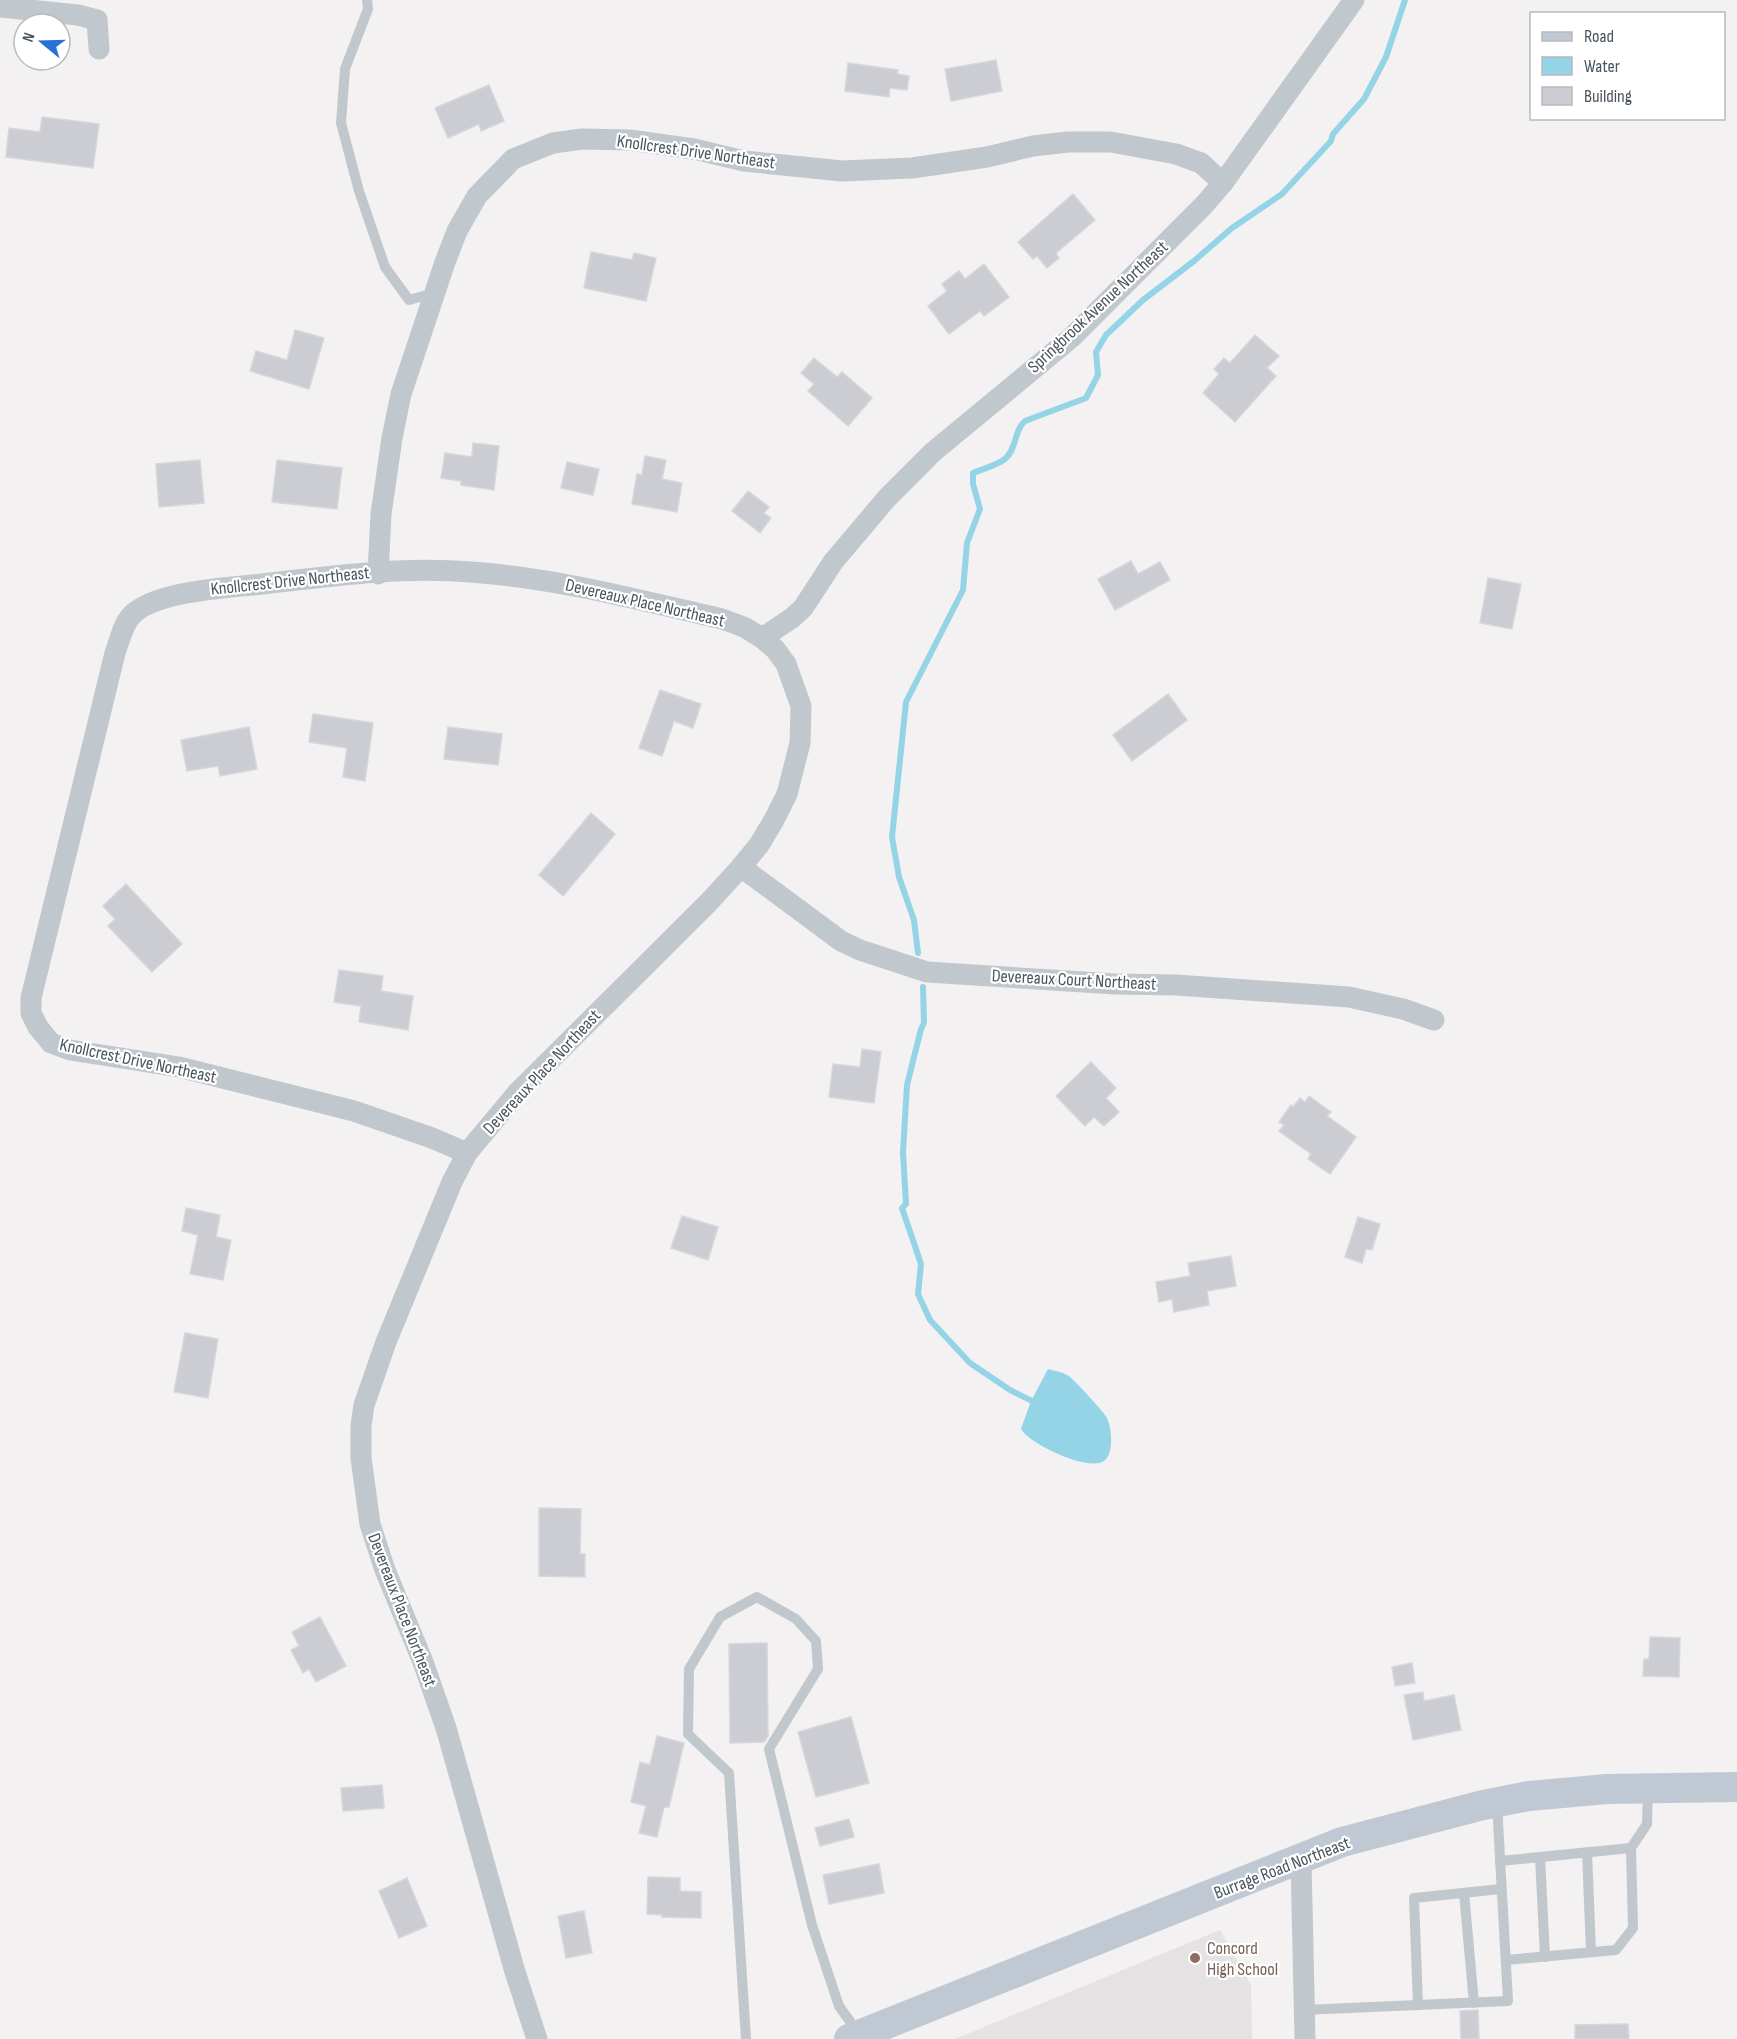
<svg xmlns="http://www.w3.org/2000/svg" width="1737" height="2039" viewBox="0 0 1737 2039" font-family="'Sofia Sans Condensed',sans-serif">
<rect width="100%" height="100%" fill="#f3f1f1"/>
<path fill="#e4e2e2" d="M1220 1930 1251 1985 1252 2039H955Z"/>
<path fill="#94d4e6" d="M1048 1369C1055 1371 1064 1372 1070 1377 1076 1382 1104 1412 1107 1418 1112 1429 1114 1454 1104 1461 1089 1472 1029 1444 1021 1429L1031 1401Z"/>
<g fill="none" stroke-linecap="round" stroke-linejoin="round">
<g stroke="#94d4e6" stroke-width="6">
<path d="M918 953 914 920 899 877 892 837 906 702 963 590 967 543 980 509 973 484V473C983 469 997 465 1005 459 1017 449 1014 430 1025 421L1086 398 1098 375 1096 352 1106 335 1143 300 1194 261 1232 228 1282 194 1331 141 1333 134 1364 99 1386 57 1405 0"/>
<path d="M923 987 924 1023 921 1029 907 1085 903 1152 906 1204 902 1208 921 1264 918 1294 930 1320 970 1363 1010 1390 1038 1404"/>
</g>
</g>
<g fill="#cbcdd3" stroke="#d5d7dc" stroke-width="1.5">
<path d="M996 60 1002 91 951 101 945 69Z"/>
<path d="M848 63 898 70 897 74 909 76 907 90 890 88 889 97 845 91Z"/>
<path d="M489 85 504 121 481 131 479 124 448 138 435 108Z"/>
<path d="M42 117 99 124 93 168 6 157 9 128 40 132Z"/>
<path d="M1073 194 1095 220 1056 253 1059 258 1047 268 1037 256 1033 259 1018 242Z"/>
<path d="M591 252 632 260 634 253 656 258 646 301 584 288Z"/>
<path d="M984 264 1009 297 984 316 980 311 949 334 928 306 947 291 942 284 959 271 965 279Z"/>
<path d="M295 330 324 338 309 389 250 371 256 351 287 360Z"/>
<path d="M1255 335 1279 356 1267 368 1276 376 1235 422 1203 393 1219 374 1214 369 1224 358 1230 363Z"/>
<path d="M814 358 837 377 842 372 872 398 848 426 808 391 814 384 801 373Z"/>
<path d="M473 443 499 446 494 490 461 485V481L441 478 445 453 472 457Z"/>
<path d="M645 456 666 460 662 479 682 483 677 512 632 504 637 474 642 475Z"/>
<path d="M200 460 204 503 159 507 156 464Z"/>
<path d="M277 460 342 468 337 509 272 502Z"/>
<path d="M567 462 599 469 593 495 561 488Z"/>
<path d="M748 491 769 507 764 513 771 518 760 533 732 511Z"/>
<path d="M1131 561 1138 574 1160 562 1170 580 1115 610 1098 579Z"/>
<path d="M1488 578 1521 584 1512 629 1480 623Z"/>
<path d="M660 690 701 704 693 728 674 721 662 756 639 748Z"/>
<path d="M1168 694 1187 720 1132 761 1113 735Z"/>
<path d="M313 714 373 723 365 781 343 777 347 748 309 742Z"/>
<path d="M249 727 257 769 220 776 218 766 187 771 181 740Z"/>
<path d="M448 727 502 734 498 765 444 759Z"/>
<path d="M591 813 615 834 563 896 539 875Z"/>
<path d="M126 884 182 944 152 972 108 926 115 919 103 906Z"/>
<path d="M339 970 383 976 381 991 413 996 408 1030 359 1022 361 1006 334 1002Z"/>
<path d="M862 1049 881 1052 874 1103 829 1097 833 1064 860 1067Z"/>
<path d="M1091 1062 1116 1088 1106 1098 1119 1112 1104 1126 1094 1117 1085 1126 1056 1096Z"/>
<path d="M1309 1096 1331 1112 1327 1116 1356 1137 1330 1174 1308 1159 1311 1154 1279 1131 1284 1125 1279 1122 1291 1105 1293 1107 1300 1098 1305 1102Z"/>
<path d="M186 1208 220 1215 216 1237 231 1240 223 1280 190 1274 198 1235 182 1231Z"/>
<path d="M682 1216 718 1227 708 1260 671 1248Z"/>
<path d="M1358 1217 1380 1224 1372 1250 1366 1249 1362 1263 1345 1257Z"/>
<path d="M1231 1256 1236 1286 1207 1291 1209 1305 1174 1312 1172 1299 1159 1302 1156 1282 1190 1276 1188 1263Z"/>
<path d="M185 1333 218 1339 208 1398 174 1392Z"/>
<path d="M539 1508 581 1509 580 1554H585V1577L539 1576Z"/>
<path d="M320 1617 346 1666 316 1682 309 1669 303 1673 291 1650 299 1646 292 1632Z"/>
<path d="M1650 1637 1680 1638 1679 1677 1643 1676 1644 1659H1649Z"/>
<path d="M767 1643 768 1736 764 1742 730 1743 729 1644Z"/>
<path d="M1412 1663 1415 1683 1395 1686 1392 1667Z"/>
<path d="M1423 1692 1424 1701 1454 1695 1461 1730 1413 1740 1404 1695Z"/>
<path d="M851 1717 869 1783 816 1797 798 1732Z"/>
<path d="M657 1736 684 1743 669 1807H664L657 1837 639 1833 646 1806 631 1802 640 1762 650 1765Z"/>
<path d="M382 1785 384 1808 343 1811 341 1788Z"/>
<path d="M849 1819 854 1837 820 1846 815 1828Z"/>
<path d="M879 1864 884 1893 829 1904 823 1875Z"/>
<path d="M648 1877 680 1878V1891L701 1892V1918L662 1917V1915L647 1914Z"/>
<path d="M407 1878 427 1926 399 1938 379 1891Z"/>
<path d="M584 1911 592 1953 566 1958 558 1916Z"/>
<path d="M1478 2010 1479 2039H1461L1460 2011Z"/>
<path d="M1628 2024 1629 2039H1575V2025Z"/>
</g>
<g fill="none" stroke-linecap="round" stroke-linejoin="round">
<g stroke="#c0c8ce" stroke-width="10">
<path d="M367 0 368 9 345 69 341 123 359 191 385 267 409 300 434 293"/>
<path d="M1587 1852 1591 1952"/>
<path d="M1540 1857 1545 1957"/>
<path d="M1500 1861 1631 1848"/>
<path d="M1464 1893 1474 2003"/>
<path d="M1506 1960 1616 1950 1633 1928 1631 1848 1647 1824 1648 1789"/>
<path d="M1418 2005 1414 1898 1501 1889"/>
<path d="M1304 2010 1508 2001 1497 1804"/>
<path d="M746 2039 729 1773 688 1734 689 1669 720 1617 757 1597 796 1619 816 1641 818 1669 769 1749 812 1925 839 2006 859 2034"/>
</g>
<g stroke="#c0c8ce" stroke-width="21">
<path d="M0 7 78 15 97 20 99 49"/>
<path d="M378 574 381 514 392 438 401 394 444 265 457 231 477 196 513 159 553 143 582 139 630 140 694 149 744 161 842 171 912 168 987 157 1033 146 1068 142H1111L1176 154 1201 163 1223 183"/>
<path d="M762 638 792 618 803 608 833 562 887 498 933 452 1071 338 1204 205 1223 183 1354 0"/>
<path d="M741 867 841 941 860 950 927 972 1115 984 1176 985 1349 997 1403 1009 1434 1020"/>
<path d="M467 1153 432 1138 354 1111 179 1067 70 1050 51 1043 38 1027 31 1013V998L115 653C120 640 123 622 134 613 158 592 221 588 253 585 324 577 399 566 471 572 556 578 639 600 722 619L744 627 762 638 775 649 786 664 801 706 800 743 787 794 774 820 759 845 741 867 708 903 518 1092 467 1153 452 1182 386 1342 364 1405 361 1426V1458L370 1524 385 1570 423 1662 446 1728 515 1972 537 2039"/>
<path d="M1301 1860 1305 2039"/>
</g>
<path stroke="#c0c9d3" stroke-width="30" d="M849 2039 1342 1842 1483 1805 1529 1796 1607 1789 1737 1787"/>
</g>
<circle fill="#8d6e63" stroke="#fff" stroke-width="2" cx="1195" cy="1958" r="6"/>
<g text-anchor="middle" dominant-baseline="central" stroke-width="4.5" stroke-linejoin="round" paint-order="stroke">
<g font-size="18" fill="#4a545d" stroke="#fff">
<text transform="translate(696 152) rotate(8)">Knollcrest Drive Northeast</text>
<text transform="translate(1098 307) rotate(-43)">Springbrook Avenue Northeast</text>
<text transform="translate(290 581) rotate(-6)">Knollcrest Drive Northeast</text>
<text transform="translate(645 603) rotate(13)">Devereaux Place Northeast</text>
<text transform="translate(1074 980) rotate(3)">Devereaux Court Northeast</text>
<text transform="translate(138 1061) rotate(12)">Knollcrest Drive Northeast</text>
<text transform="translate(542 1072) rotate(-47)">Devereaux Place Northeast</text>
<text transform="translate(402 1610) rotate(69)">Devereaux Place Northeast</text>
<text transform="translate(1282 1868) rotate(-21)">Burrage Road Northeast</text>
</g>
<g font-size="18" fill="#785e54" stroke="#fff" text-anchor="start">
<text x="1207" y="1948">Concord<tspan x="1207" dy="21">High School</tspan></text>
</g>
</g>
<rect x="1530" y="12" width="195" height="108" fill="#ffffff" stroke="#b7bbbe" stroke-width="1.5"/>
<rect x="1542" y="32" width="30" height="9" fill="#c0c9d3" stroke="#b7bbbe" stroke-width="1.5"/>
<text x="1584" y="42" font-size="18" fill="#4a545d">Road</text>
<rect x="1542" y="57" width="30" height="18" fill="#94d4e6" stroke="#b7bbbe" stroke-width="1.5"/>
<text x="1584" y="72" font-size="18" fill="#4a545d">Water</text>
<rect x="1542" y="87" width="30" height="18" fill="#cbcdd3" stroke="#b7bbbe" stroke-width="1.5"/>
<text x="1584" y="102" font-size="18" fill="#4a545d">Building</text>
<g transform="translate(42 42) rotate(289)"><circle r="28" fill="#ffffff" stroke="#b7bbbe" stroke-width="1.5"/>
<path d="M0-4.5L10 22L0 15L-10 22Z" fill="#2771d7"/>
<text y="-9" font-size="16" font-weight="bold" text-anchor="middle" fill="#4a545d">N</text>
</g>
</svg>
